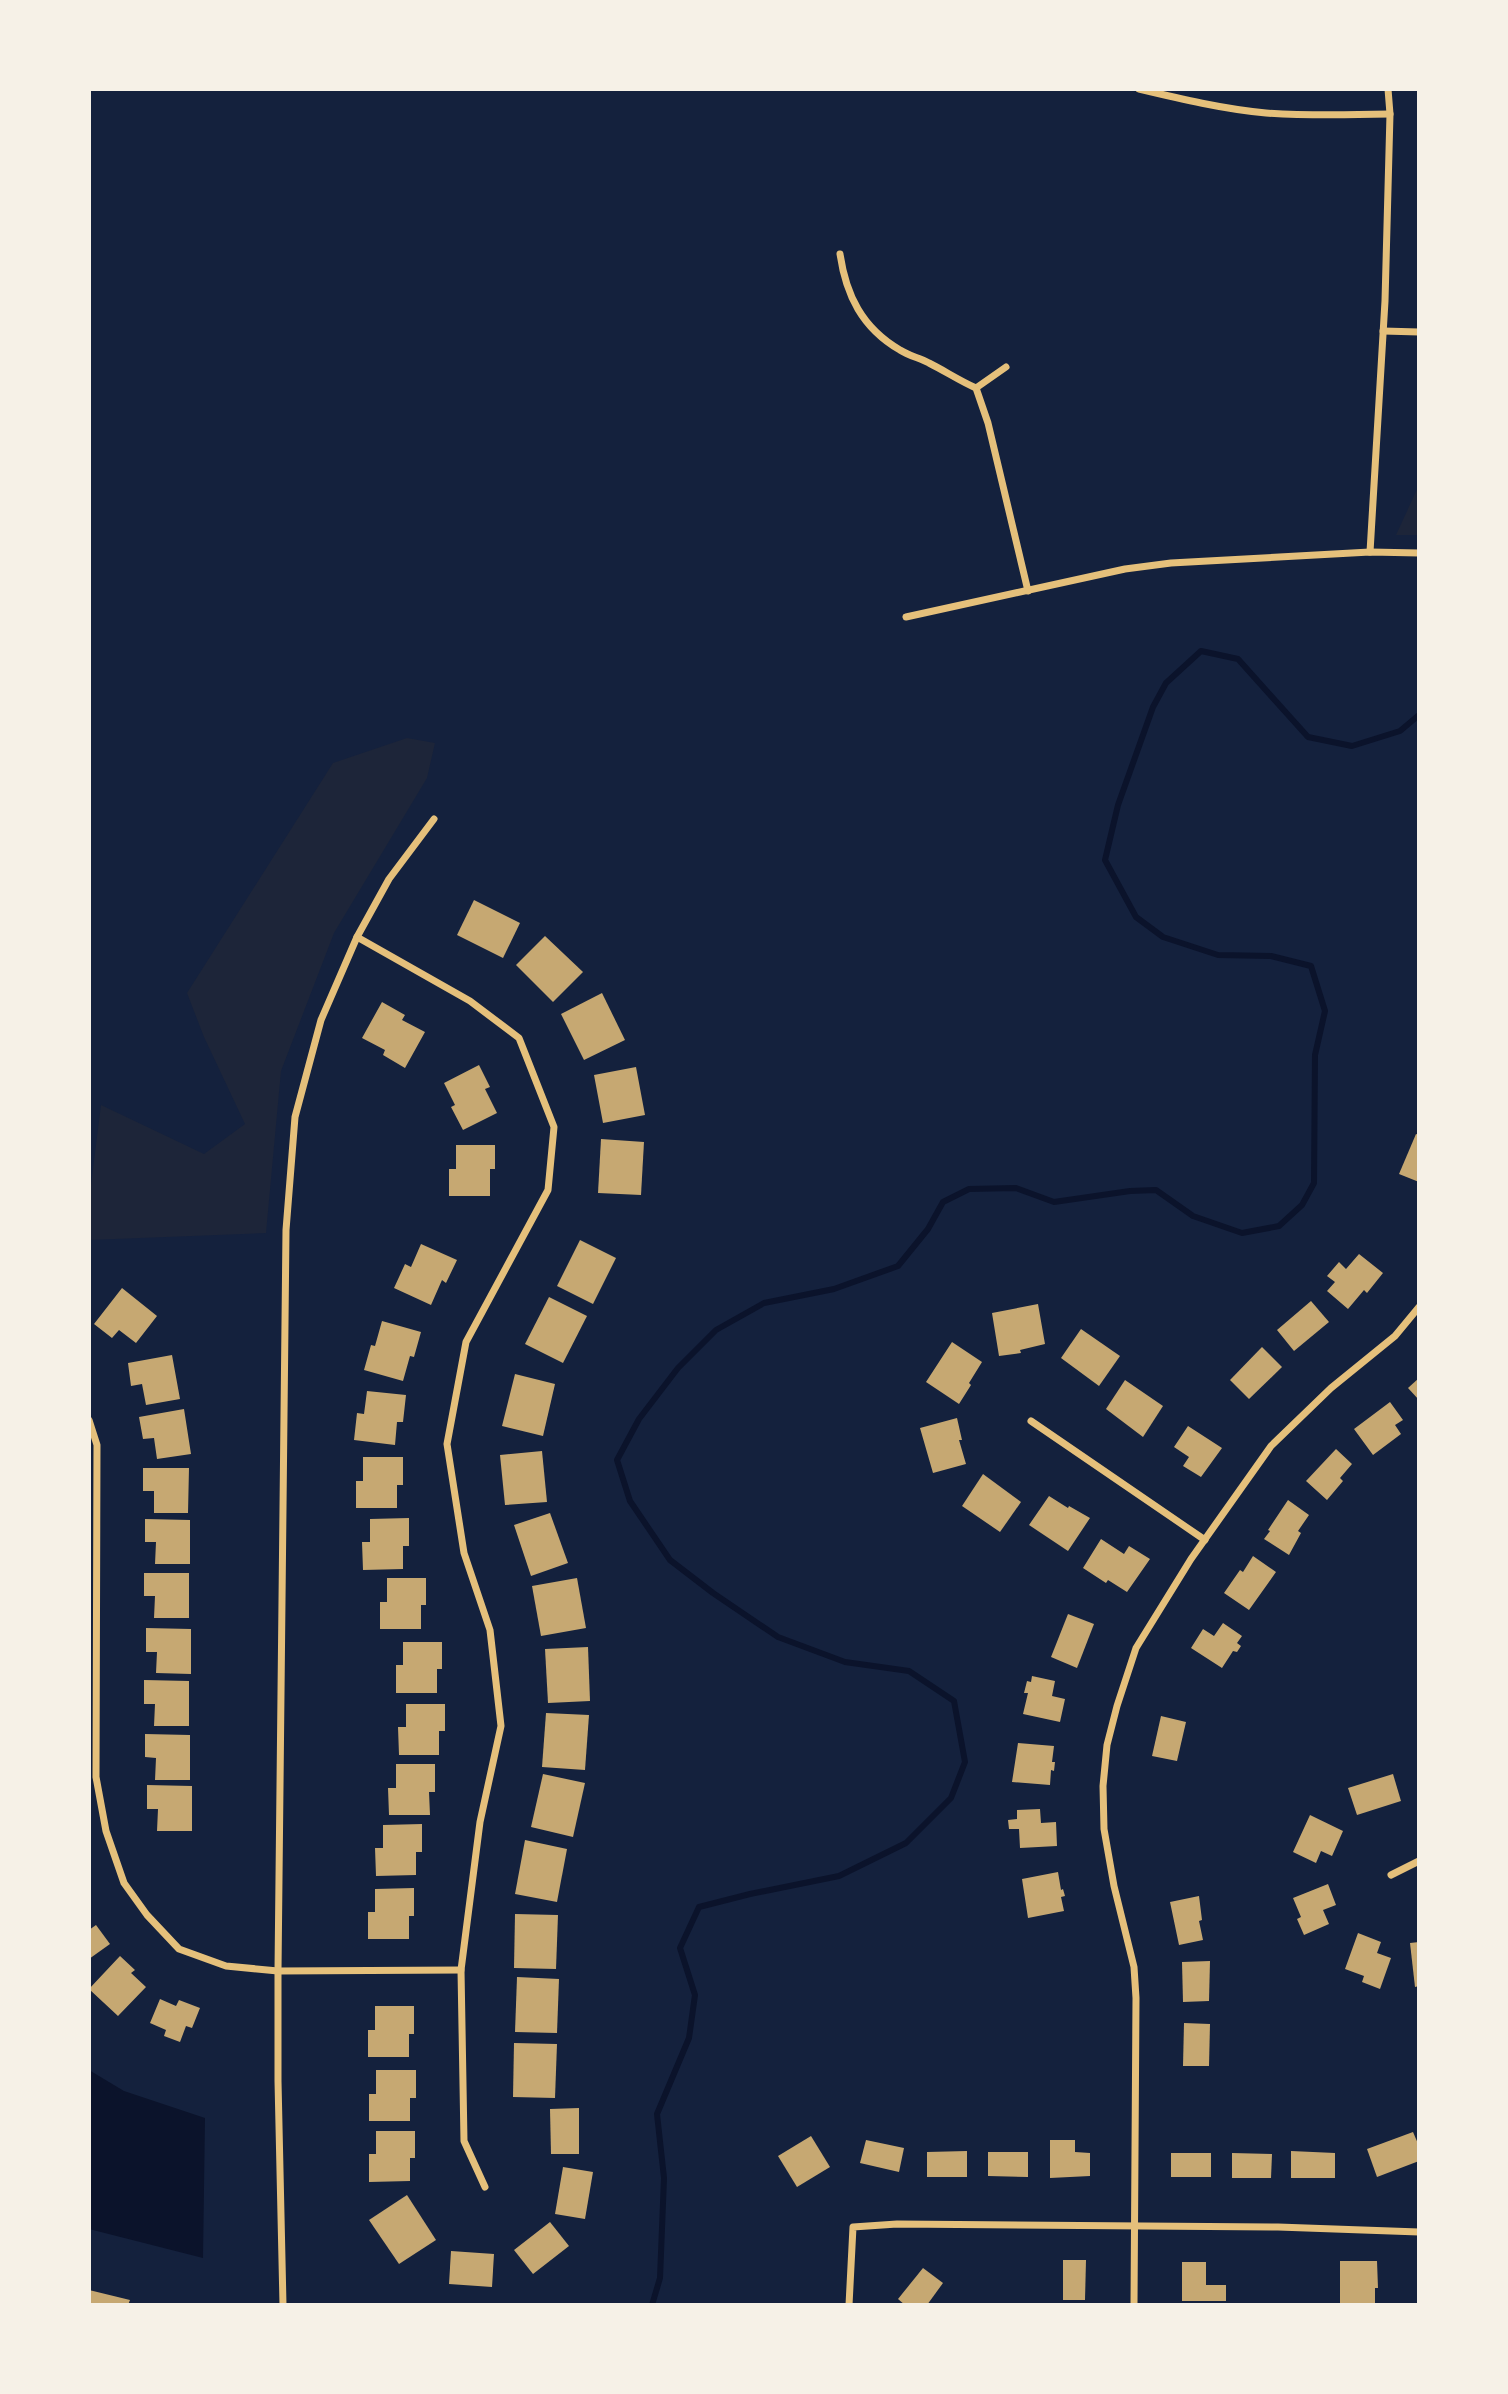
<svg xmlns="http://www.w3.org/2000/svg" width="1508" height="2394" viewBox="0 0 1508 2394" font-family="Rubik,sans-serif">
<rect width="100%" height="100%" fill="#14213d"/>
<g fill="#1d2539">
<path d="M1419 485V535H1396Z"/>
<path d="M407 738 435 743 427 778 334 933 281 1071 266 1233 89 1240V1201L101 1105 204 1154 245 1124 204 1037 187 993 333 763Z"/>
</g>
<path fill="#0b132b" d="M89 2070 124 2091 205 2118 203 2258 89 2229Z"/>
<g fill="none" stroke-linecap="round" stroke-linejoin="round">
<path stroke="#0b132b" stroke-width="6" d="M652 2305 660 2278 664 2178 657 2114 689 2038 695 1995 680 1948 699 1907 750 1894 839 1876 906 1843 951 1798 965 1762 954 1701 909 1671 845 1662 778 1637 713 1593 670 1560 630 1501 617 1460 639 1419 678 1368 716 1330 764 1303 834 1289 898 1266 928 1229 943 1202 969 1189 1016 1188 1054 1202 1130 1191 1156 1190 1193 1216 1242 1233 1279 1226 1302 1205 1314 1183 1315 1055 1325 1011 1311 966 1271 956 1218 955 1163 937 1136 917 1105 860 1118 805 1153 707 1166 683 1201 651 1238 659 1308 737 1352 746 1400 731 1419 715"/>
</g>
<g fill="#c6a872">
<path d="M474 900 520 923 503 958 457 935Z"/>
<path d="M545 936 583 972 553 1002 516 965Z"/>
<path d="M602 993 625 1040 584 1060 561 1014Z"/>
<path d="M382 1002 405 1015 402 1020 425 1032 405 1068 383 1055 385 1050 362 1038Z"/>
<path d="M479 1065 490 1087 485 1089 497 1113 463 1130 451 1107 455 1105 444 1083Z"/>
<path d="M636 1067 645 1115 603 1123 594 1075Z"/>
<path d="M1416 1134 1419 1135V1182L1399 1174Z"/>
<path d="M601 1139 644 1142 641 1195 598 1193Z"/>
<path d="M456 1145H495V1169H490V1196H449V1169H456Z"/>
<path d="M580 1240 616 1258 593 1304 557 1286Z"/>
<path d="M421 1244 457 1260 446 1283 442 1280 431 1305 394 1288 405 1264 411 1267Z"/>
<path d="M1359 1254 1383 1273 1367 1293 1364 1290 1348 1309 1327 1291 1335 1282 1327 1276 1339 1262 1346 1269Z"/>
<path d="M122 1288 157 1316 136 1343 119 1330 112 1338 94 1324Z"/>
<path d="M549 1297 587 1316 563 1363 525 1344Z"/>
<path d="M1311 1301 1329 1322 1294 1351 1277 1330Z"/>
<path d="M1038 1304 1045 1344 1020 1350 1021 1353 999 1356 992 1313Z"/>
<path d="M382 1321 421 1332 414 1357 410 1356 403 1381 364 1370 371 1345 375 1346Z"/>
<path d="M1081 1329 1120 1356 1099 1386 1061 1358Z"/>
<path d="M952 1342 982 1362 969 1383 971 1385 959 1404 926 1382Z"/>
<path d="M1262 1347 1282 1367 1249 1399 1230 1380Z"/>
<path d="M172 1355 180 1399 146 1405 142 1384 131 1386 128 1363Z"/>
<path d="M515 1374 555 1384 543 1436 502 1426Z"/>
<path d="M1419 1378V1400L1408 1388Z"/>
<path d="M1125 1380 1163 1406 1143 1437 1106 1409Z"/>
<path d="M367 1391 406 1395 403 1422H397L395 1445 354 1440 357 1413 364 1414Z"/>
<path d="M1390 1402 1403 1420 1395 1425 1401 1434 1373 1455 1354 1429Z"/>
<path d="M184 1409 191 1454 157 1459 154 1438 143 1439 139 1417Z"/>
<path d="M957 1418 962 1440H959L966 1464 933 1473 920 1428Z"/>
<path d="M1188 1426 1222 1448 1201 1477 1183 1466 1189 1457 1174 1447Z"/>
<path d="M1336 1449 1352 1464 1340 1478 1343 1481 1327 1500 1306 1481Z"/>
<path d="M542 1451 547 1502 505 1505 500 1455Z"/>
<path d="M363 1457H403V1485H397V1508H356V1481H363Z"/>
<path d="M143 1468H189L188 1513H154V1491H143Z"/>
<path d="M983 1474 1021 1502 1000 1532 962 1506Z"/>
<path d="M1049 1496 1068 1508 1069 1506 1090 1518 1068 1551 1029 1525Z"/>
<path d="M1288 1500 1309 1515 1298 1531 1301 1533 1289 1555 1264 1539 1270 1531 1268 1530Z"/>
<path d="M550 1513 568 1563 531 1576 514 1525Z"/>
<path d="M409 1518V1546H403V1569L363 1570 362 1542H370V1519Z"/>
<path d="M145 1519 190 1520V1564H155L156 1542H145Z"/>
<path d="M1101 1539 1124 1554 1129 1546 1150 1559 1127 1592 1108 1580 1106 1583 1083 1568Z"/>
<path d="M1253 1556 1276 1572 1249 1610 1224 1593 1240 1570 1243 1572Z"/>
<path d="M144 1573H189V1618H154L155 1596H144Z"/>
<path d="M387 1578H426V1605H421V1629H380V1602H387Z"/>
<path d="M577 1578 586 1628 541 1636 532 1586Z"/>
<path d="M1068 1614 1094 1624 1077 1668 1051 1657Z"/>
<path d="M1223 1623 1242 1636 1237 1643 1241 1646 1237 1652 1233 1651 1222 1668 1191 1648 1203 1629 1214 1636Z"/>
<path d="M146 1628 191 1629V1674L156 1673 157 1652H146Z"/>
<path d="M403 1642H442V1669H437V1693H396V1665H403Z"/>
<path d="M588 1647 590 1701 548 1703 545 1649Z"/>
<path d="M1032 1676 1055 1681 1052 1696 1065 1699 1060 1722 1023 1714 1028 1693H1024L1027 1681 1031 1682Z"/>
<path d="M144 1680 189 1681V1726H154L155 1704H144Z"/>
<path d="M406 1704H445V1731H439V1755H399L398 1727H406Z"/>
<path d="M546 1713 589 1715 585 1770 542 1767Z"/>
<path d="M1161 1716 1186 1722 1177 1761 1152 1756Z"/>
<path d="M145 1734 190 1735V1780H155L156 1758 145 1757Z"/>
<path d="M1018 1743 1054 1746 1052 1762H1055L1054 1771 1051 1770 1050 1785 1012 1782Z"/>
<path d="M396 1764H435V1792H429L430 1815H389L388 1788H396Z"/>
<path d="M543 1774 585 1783 573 1837 531 1827Z"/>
<path d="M1393 1774 1401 1801 1357 1815 1348 1788Z"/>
<path d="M147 1785 192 1786V1831H157L158 1809H147Z"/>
<path d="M1040 1809 1041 1823 1056 1822 1057 1846 1020 1848 1019 1829H1009L1008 1820 1017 1819V1810Z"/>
<path d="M1310 1815 1343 1831 1332 1856 1321 1851 1316 1863 1293 1852Z"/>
<path d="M422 1824V1852H416V1875L376 1876 375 1848H383V1825Z"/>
<path d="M525 1840 567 1849 557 1902 515 1894Z"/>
<path d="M1058 1872 1061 1890 1063 1889 1065 1896 1061 1897 1064 1911 1028 1918 1022 1879Z"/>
<path d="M1328 1884 1336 1905 1323 1910 1329 1924 1304 1935 1297 1919 1301 1917 1293 1898Z"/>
<path d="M414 1888V1916H409V1939H368V1912H375V1889Z"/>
<path d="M1199 1896 1202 1920 1199 1921 1203 1940 1179 1945 1170 1902Z"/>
<path d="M515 1914 558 1915 556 1969 514 1968Z"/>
<path d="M96 1925 110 1944 89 1959V1930Z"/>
<path d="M1358 1933 1381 1942 1377 1953 1391 1958 1380 1989 1362 1982 1364 1976 1345 1969Z"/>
<path d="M1419 1942V1986L1415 1987 1410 1943Z"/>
<path d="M120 1956 135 1970 131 1973 146 1987 118 2016 89 1989Z"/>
<path d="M1210 1961 1209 2001 1183 2002 1182 1962Z"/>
<path d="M517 1977 559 1979 557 2033 515 2032Z"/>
<path d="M160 1999 176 2006 179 2000 200 2008 192 2028 186 2026 180 2042 164 2036 166 2030 150 2023Z"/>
<path d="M375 2006H414V2034H409V2057H368V2030H375Z"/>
<path d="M1184 2023 1210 2024 1209 2066H1183Z"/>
<path d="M514 2043 557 2044 555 2098 513 2097Z"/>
<path d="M376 2070H416V2098H410V2121H369V2094H376Z"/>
<path d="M579 2108V2154H551L550 2109Z"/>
<path d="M376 2131H415V2158H410V2181L369 2182V2154H376Z"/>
<path d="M1413 2132 1419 2146V2161L1377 2177 1367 2149Z"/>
<path d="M811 2136 830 2167 797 2187 778 2156Z"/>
<path d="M866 2140 904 2148 899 2172 860 2163Z"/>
<path d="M1050 2140H1075V2152L1090 2153V2176L1050 2178Z"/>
<path d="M967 2151V2177H927V2152Z"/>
<path d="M1291 2151 1335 2153V2178H1291Z"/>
<path d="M988 2152H1028V2177L988 2176Z"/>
<rect x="1171" y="2153" width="40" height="24"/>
<path d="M1232 2153 1272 2154 1271 2178H1232Z"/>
<path d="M563 2167 593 2172 585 2219 555 2214Z"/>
<path d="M407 2195 436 2240 399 2264 369 2220Z"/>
<path d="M550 2222 569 2246 533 2274 514 2250Z"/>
<path d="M451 2251 494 2254 492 2287 449 2284Z"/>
<path d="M1063 2260H1086L1085 2300H1063Z"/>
<path d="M1340 2261H1377L1378 2288H1375V2305H1340Z"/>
<path d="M1182 2262H1206V2285H1226V2301H1182Z"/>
<path d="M923 2268 943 2283 927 2305H905L898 2299Z"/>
<path d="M89 2290 130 2300 128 2305H89Z"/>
</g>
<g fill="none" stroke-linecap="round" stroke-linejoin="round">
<g stroke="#e5c07b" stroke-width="7">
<path d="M1139 89C1181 99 1223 109 1266 113 1307 116 1349 115 1390 114"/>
<path d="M840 254C846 295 862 328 900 350 909 356 920 358 929 363 945 371 960 381 976 388L988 423 1028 591"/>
<path d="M1383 331 1419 332"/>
<path d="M976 388 1006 367"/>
<path d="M1370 552 1385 301 1390 114 1388 89"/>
<path d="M906 617 1125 569 1171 563 1370 552 1419 553"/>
<path d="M357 937 470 1001 519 1038 554 1127 548 1190 466 1342 447 1444 464 1553 490 1630 501 1726 480 1822 461 1970 464 2141 485 2187"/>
<path d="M89 1420 97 1445 96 1777 106 1831 124 1883 147 1915 179 1949 226 1966 278 1971 461 1970"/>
<path d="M1031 1421 1205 1540"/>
<path d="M1391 1875 1419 1861"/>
<path d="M283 2305 278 2081V1971L286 1230 295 1117 321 1020 357 937 389 879 434 819"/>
<path d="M849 2305 853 2227 897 2224 1278 2227 1419 2232"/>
<path d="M1134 2305 1136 1998 1134 1967 1114 1886 1104 1829 1103 1786 1107 1745 1117 1706 1136 1648 1191 1559 1271 1446 1331 1388 1395 1336 1419 1307"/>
</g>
</g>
<rect width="1508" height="2394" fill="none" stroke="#f6f1e7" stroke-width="182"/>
</svg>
